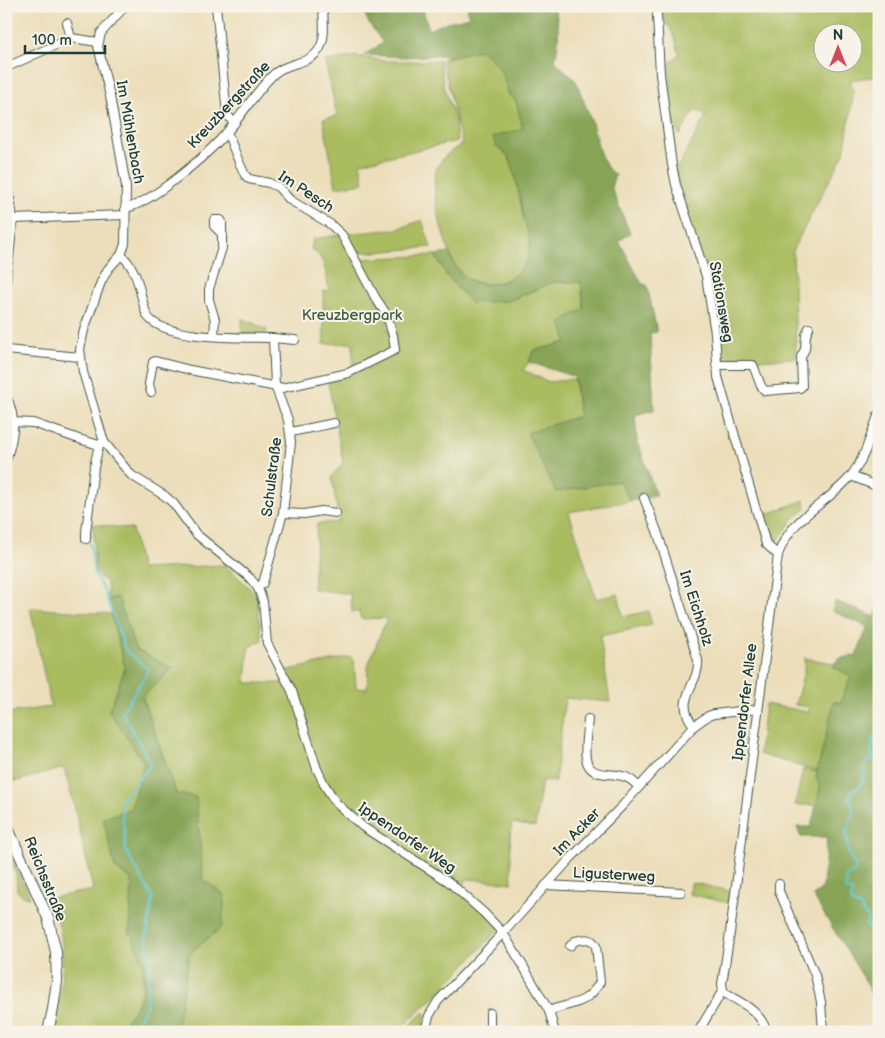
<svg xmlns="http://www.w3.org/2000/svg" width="885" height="1038" viewBox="0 0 885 1038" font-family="'Balsamiq Sans',sans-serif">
<rect width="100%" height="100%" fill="#f7f3e8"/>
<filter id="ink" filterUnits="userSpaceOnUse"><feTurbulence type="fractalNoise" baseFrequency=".02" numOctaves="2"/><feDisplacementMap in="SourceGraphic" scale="10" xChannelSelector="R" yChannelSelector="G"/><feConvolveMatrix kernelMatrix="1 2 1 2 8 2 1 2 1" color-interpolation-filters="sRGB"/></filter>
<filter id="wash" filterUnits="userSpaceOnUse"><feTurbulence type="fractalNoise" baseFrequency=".0096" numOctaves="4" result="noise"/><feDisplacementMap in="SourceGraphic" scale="20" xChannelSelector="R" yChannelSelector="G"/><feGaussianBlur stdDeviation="1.12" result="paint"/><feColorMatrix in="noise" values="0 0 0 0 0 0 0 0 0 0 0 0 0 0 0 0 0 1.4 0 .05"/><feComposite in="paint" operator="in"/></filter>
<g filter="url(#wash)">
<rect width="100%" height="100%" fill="#ecdeba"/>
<g fill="#aabc60" stroke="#647c4a" fill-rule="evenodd">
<path d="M668 6H799L776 7 775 14 879 8V76L850 80 854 92 844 153 793 249 796 358 718 362 717 331 675 172 706 116 695 109 680 135 674 124 669 64 679 54 675 38 661 12ZM822 32H852V62H822Z"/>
<path d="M478 50 488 55 501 71 509 95 516 101 523 130 495 146C500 149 506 153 509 158 514 166 520 201 523 213 525 223 531 236 530 246 528 278 490 294 465 277 447 265 429 190 436 170 441 157 451 151 462 144L442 59Z"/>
<path d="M357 56 384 61H440L444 88 455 119 457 141 360 163 364 183 336 187 323 119 337 116 325 61Z"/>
<path d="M422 220 431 247 376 252H358L346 234 398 229Z"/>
<path d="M339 235 385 316 393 349 353 369V343L324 344 323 292 329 290C326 276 326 256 311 250L313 239Z"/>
<path d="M435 255 447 276 508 301 554 282H581L584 309 567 342 533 351 529 362 523 370 549 382 574 379 579 416 528 433 556 491 619 481 630 501 569 512 596 599 618 594 623 617 648 611 652 625 600 636 610 702 565 698 555 782 542 780 535 827 512 823 510 836 512 883 467 879 462 888 501 927 435 997 396 1032H169L177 1025 190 953 222 927 203 881 196 798 177 795 142 696 172 669 135 649 118 597 108 600 107 583 95 573 93 524 132 529 141 569 225 565 256 594 262 640 249 647 246 683H281L285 671 350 657 354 660 356 688 367 689 368 665 387 618 361 619 359 612H352L350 594 313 589 317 524 339 522 332 477 343 462 328 382 356 373 397 352 395 335 358 261 360 259Z"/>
<path d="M242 318 267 330 265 335 242 334Z"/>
<path d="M804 500 806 509 794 518 776 543 769 541 760 517Z"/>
<path d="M879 607V969L838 805H795L803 769 816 772 817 769 816 771 759 754 765 704 809 712V707L795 705 804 672 805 658 856 667Z"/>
<path d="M30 608 111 614 125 668 109 711 144 763 115 867 132 880 130 932 143 961V989L135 1009 124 1023 120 1032H53C59 1003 66 965 61 936 59 923 54 910 51 898L93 890 74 805 64 768 6 784V713L51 707Z"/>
<path d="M6 845 30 897 23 896 17 891 16 874 6 852Z"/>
<path d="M694 883 730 891 729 903 689 894 691 884Z"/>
<path d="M423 1013H426L422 1032H402Z"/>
</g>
<g fill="#87a456" stroke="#537045">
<path d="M361 6H422L429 30 447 22 470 17 467 12 468 6H554C560 25 559 42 555 61L576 81 592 123 601 156 608 169 615 175 611 187 630 233 619 241 642 284 647 285 657 332 650 333 654 410 635 415 637 439 656 496 630 501 619 481 556 492 527 433 579 416 575 377 529 362 533 351 567 342 561 321 584 309 581 282H554L508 301 471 303 447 276 435 255 449 253C453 262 456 270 463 276 488 296 528 278 530 247 531 238 526 228 524 220 520 201 517 178 510 160 506 150 496 149 492 137L523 129 516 101 509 95 501 71 488 55 478 50 449 57 442 55 405 57 364 55 383 43 369 23Z"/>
<path d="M118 597 135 649 173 669 142 697 176 794 196 797 203 880 225 895 222 927 190 953 177 1025 169 1032H120L124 1023 135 1009 143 989V961L130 932 132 880 115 868 103 818 130 809 144 763 109 711 125 668 108 600Z"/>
<path d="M835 601 875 617 879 610V1019L868 985 813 896 823 887 827 837H801L797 827H811L820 788 816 777 834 701 840 703 851 676 833 667 838 659 856 655 868 627 832 611Z"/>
</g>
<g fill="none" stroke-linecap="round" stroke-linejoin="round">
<g stroke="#5cc9d2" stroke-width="2">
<path d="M88 541 91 546 94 574 103 589 126 651 149 670 122 712 151 764 121 801 126 851 153 898 146 939 150 964 146 1006 131 1032"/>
<path d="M879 721 877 732 872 741 875 746 871 748 872 760 866 761C864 769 866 781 859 787 857 789 853 789 851 791L849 799C850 802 852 804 853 806 855 812 849 819 849 827L846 831C849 846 845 853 856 865L855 871 845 877 847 882 845 887 846 890 852 891 851 901 852 903 862 908V911L868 918 866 925 874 933 879 946"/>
<path d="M872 741 879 742"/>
</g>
</g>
</g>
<g filter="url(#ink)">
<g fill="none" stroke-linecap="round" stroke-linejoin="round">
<defs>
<g id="minor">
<path d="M125 6 101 33 98 46 110 96 126 186 125 244 121 255 108 269 101 282 84 330 80 349 83 372 104 442 131 475 165 496 174 504 196 534 250 578 258 588 263 602 267 643 292 691 317 769 324 784 336 803 363 827 449 882 484 913 503 933 522 964 549 1011 555 1032"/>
<path d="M216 6 227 114 234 124"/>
<path d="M6 14V74"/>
<path d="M657 15 660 74 672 165 676 185 706 276 715 333 718 377 766 544 778 555"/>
<path d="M67 23 71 38"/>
<path d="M7 67 71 38 98 42"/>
<path d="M6 170 13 219 9 258 7 266 6 286"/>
<path d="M125 208C150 205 210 152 227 132 243 114 258 88 275 73 288 62 309 64 318 51 327 39 323 20 323 6"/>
<path d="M13 219 125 215"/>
<path d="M121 255C139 270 139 292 146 313 156 341 248 337 273 338L275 386 288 420 291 442 283 513 263 583 258 588"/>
<path d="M214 336 215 320 209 300V289L222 248V222L221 220H214V226L223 235"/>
<path d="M273 338 295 340"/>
<path d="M6 350 80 357"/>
<path d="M716 365H753L761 386 765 391 800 388 802 386 801 357 805 349 806 335 809 328"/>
<path d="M151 392 149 384 153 362 155 361 190 370 282 388 348 373 395 350 393 336 387 315 375 297 342 235 330 224 290 200 278 187 269 183 249 179 245 175 239 162 227 132"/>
<path d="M6 396C17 418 14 437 6 460"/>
<path d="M14 422 33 423 76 438"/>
<path d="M291 432 334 423"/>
<path d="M79 439 99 445"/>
<path d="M851 476 879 487"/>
<path d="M644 498 657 531 698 660C700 685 672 699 694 726"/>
<path d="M283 513 304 514 321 511 336 513"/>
<path d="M86 539V532L94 467 99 445 104 442"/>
<path d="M588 719C587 731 584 746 586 759 590 778 608 772 622 776 629 777 634 782 639 787"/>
<path d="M779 884V891L815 975 821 1002 823 1032"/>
<path d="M546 885 681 892"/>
<path d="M723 990 726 994C744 1004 760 1011 767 1032"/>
<path d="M549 1011C572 1002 586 1006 600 982L596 946C592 937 584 939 575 941L570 946"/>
<path d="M490 1013V1032"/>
<path d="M425 1032 429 1016 438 1001 503 933 570 859 623 805 694 726 708 716 714 714 758 709"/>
<path d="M698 1032 723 990 722 984 730 933 778 555C790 517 826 505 850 477 865 459 871 434 879 413"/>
</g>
<path id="major" d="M6 824 48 918 56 952 57 981 53 1009 48 1032"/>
</defs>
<use href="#minor" stroke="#3e5548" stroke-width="10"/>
<use href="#major" stroke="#3e5548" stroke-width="12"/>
<use href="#minor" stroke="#fff" stroke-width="8"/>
<use href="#major" stroke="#fff" stroke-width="10"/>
</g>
</g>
<g text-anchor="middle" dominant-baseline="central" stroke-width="4" stroke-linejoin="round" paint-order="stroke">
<g font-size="15" fill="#1f3d34" stroke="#f7f3e8">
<text transform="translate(229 105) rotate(-47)">Kreuzbergstraße</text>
<text transform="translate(130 132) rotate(80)">Im Mühlenbach</text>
<text transform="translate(306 192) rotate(33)">Im Pesch</text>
<text transform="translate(721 302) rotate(80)">Stationsweg</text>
<text transform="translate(272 477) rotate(-83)">Schulstraße</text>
<text transform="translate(696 608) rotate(72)">Im Eichholz</text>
<text transform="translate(745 702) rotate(-83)">Ippendorfer Allee</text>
<text transform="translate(577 832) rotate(-46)">Im Acker</text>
<text transform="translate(407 838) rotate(34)">Ippendorfer Weg</text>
<text transform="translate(614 875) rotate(3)">Ligusterweg</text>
<text transform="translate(45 879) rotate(68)">Reichsstraße</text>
</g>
<g font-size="15" fill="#425d3f" stroke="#f7f3e8">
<text x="352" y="315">Kreuzbergpark</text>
</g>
</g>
<rect width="885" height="1038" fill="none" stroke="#f7f3e8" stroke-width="25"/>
<g transform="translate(838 48)"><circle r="24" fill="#f7f3e8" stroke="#a1aaa0"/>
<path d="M0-4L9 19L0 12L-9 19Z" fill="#d1495b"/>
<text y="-8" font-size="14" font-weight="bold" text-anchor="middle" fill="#1f3d34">N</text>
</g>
<path d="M25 45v8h80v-8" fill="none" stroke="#1f3d34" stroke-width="2.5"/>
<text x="32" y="45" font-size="15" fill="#1f3d34" stroke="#f7f3e8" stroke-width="4" paint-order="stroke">100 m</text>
</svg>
